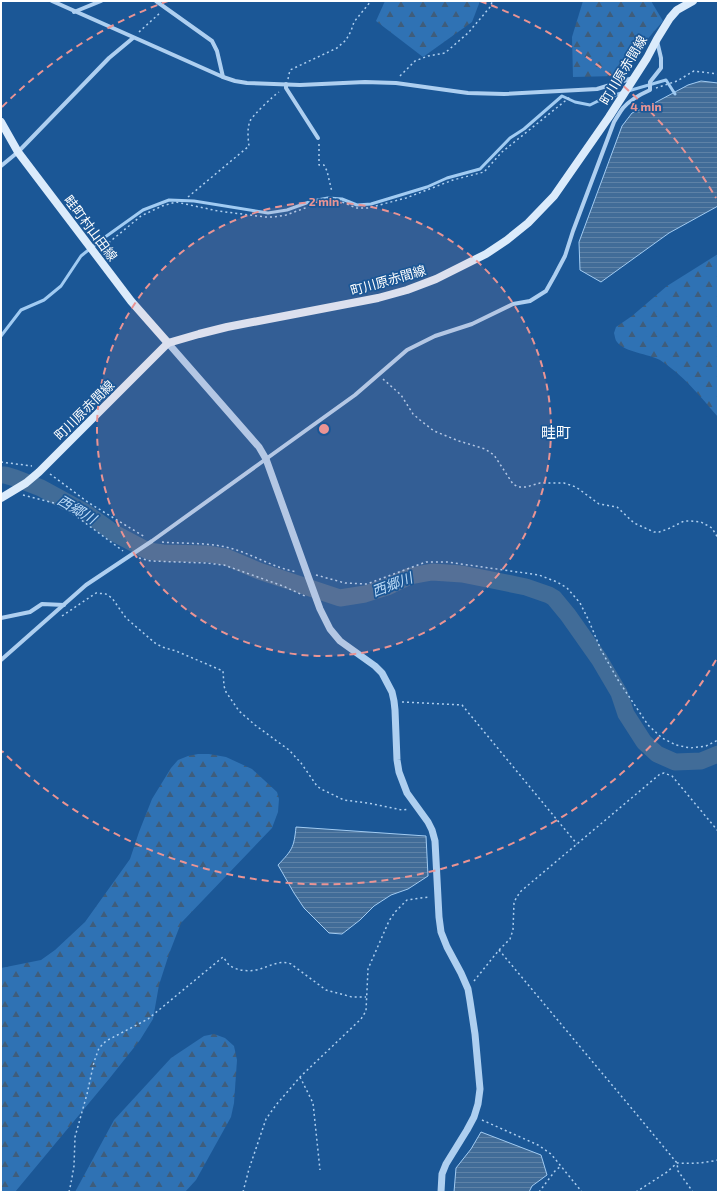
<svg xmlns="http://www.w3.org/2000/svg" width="719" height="1193" viewBox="0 0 719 1193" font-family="'Exo 2','Noto Sans JP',sans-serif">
<defs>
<pattern id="forest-firs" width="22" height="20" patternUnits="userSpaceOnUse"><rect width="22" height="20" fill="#2f72b4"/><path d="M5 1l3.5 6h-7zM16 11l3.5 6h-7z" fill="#3f5d7b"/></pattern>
<pattern id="water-rules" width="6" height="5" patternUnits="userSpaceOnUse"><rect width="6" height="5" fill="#416c98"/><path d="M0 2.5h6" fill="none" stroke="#5e82a7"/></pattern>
</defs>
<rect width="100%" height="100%" fill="#1b5796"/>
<g fill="url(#forest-firs)">
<path d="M385 1H480L472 22 423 57 376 21Z"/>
<path d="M583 1H651L663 21 616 76 573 77 572 37Z"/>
<path d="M718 254V417C700 396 683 375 660 360 649 354 624 352 617 342 615 340 615 336 614 333L616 327 632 316 667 286Z"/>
<path d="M198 754H209L226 757 252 769 277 792 279 799 278 812 272 828 181 923 169 954 159 985 153 1019 140 1040 109 1079 15 1192H1V968L41 960 55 950 85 922 130 859 139 832 152 799 171 768 178 760 188 756Z"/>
<path d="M214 1034 225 1038 234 1046 237 1060 234 1103 231 1117 196 1180 185 1192H75L114 1120 171 1058 204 1036Z"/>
</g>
<g fill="url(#water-rules)" stroke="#a1cbf2">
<path d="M701 81 718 83V206L669 233 601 282 580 270 579 242 622 126 632 113 647 107 688 85Z"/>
<path d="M296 827 426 836 428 876 408 889 391 895 374 906 360 920 342 934 329 933 304 908 294 893 278 865C292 850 294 848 296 827Z"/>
<path d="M481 1132 541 1155 547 1175 532 1186 529 1192H454L456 1168 471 1149Z"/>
</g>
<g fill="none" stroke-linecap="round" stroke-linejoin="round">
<g stroke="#a1cbf2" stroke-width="3">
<path d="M628 91 666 80 675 94"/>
<path d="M1 336 21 310 44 300 61 286 81 256 101 240 143 210 169 200 194 201 268 213 287 210 312 201 328 198 342 199 357 205 371 204 427 187 447 178 480 169 510 138 524 129 562 96 575 102 590 105 598 101 621 93"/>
</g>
<path stroke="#416c98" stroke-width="17" d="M1 475H5L15 478 41 488 85 512 114 533 148 551 163 553 209 554 226 557 259 571 340 598 365 594 387 587 410 576 432 572 462 574 497 581 526 587 549 595 554 598 568 615 580 632 599 659 619 693 626 714 644 742 657 754 675 762 701 761 718 754"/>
<g stroke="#aecff0" stroke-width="1.5" stroke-dasharray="2 3" stroke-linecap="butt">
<path d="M139 32 161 12"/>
<path d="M400 76 415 61 428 56 445 53 468 33 491 6 492 1"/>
<path d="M288 79 290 70 337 48 346 40 351 31 354 22 371 1"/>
<path d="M656 88 677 81 694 71 718 74"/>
<path d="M319 144V165H324L327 171 332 192"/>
<path d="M188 197 249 146C248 138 247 129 250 121 254 114 273 96 279 92"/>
<path d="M101 249 141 216 162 206 176 202 218 211 265 217H274L286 215 319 203 332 201H340L356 208H368L406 198 453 180 484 172 502 152 570 97"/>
<path d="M383 379 401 395 413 414 420 420 434 431 459 441 485 449 494 455 513 484 518 487H526L540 483H564L576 487 599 504 617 507 634 523 654 532H659L668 529 684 521H690L701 522 712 528 718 538"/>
<path d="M1 462 32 466"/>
<path d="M50 474 89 503 145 537"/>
<path d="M23 495 54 503 68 510 123 551"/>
<path d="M162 542C184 544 207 542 230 548 252 554 274 568 297 572"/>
<path d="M139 558 151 561 205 563 224 565 283 586 307 597"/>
<path d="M316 575 345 583 367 584 426 562H447L539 575 557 582 567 588 580 603 589 621 601 650 618 680 648 725 662 738 676 745 690 748 706 746 718 740"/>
<path d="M62 616 96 593 106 594 112 598 126 618 155 643 162 647 176 651 223 671 224 686 226 692 239 711 255 725 289 750 301 763 317 786 321 789 344 800 368 803 402 810 409 809"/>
<path d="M402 702 462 705 577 844"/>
<path d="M499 950 638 1116 677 1163 678 1171 693 1192"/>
<path d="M474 981 499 950 510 939 513 930 514 902 520 892 660 774 664 773 672 776 718 831"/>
<path d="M300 1077 313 1103 320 1170"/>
<path d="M482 1120 538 1145 551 1154 582 1192"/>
<path d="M69 1192 71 1183 74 1166 75 1137 87 1094 94 1062 99 1048 106 1041 148 1019 223 957C225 959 227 963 229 965 238 972 253 972 263 968 272 965 281 960 291 964L326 990 352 997H366"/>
<path d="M243 1192 249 1169 266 1119 276 1105 301 1076 361 1019 366 1011 368 969 389 921 395 912 407 900 421 898 430 897"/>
<path d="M539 1192 555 1171 561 1166"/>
<path d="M636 1192 667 1172 677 1163C691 1164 704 1163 718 1160"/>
</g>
<g stroke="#aecff0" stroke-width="4">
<path d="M52 1 223 77 235 81 247 83 300 85 365 82 396 83 468 93 504 94 597 89 633 78"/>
<path d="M156 1 212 41 217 51 223 77"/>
<path d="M74 12 101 1"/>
<path d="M286 84V88L318 138"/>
<path d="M1 166 18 152 109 58 133 38"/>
<path d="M1 618 30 612 42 604 64 605"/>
<path d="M1 660 86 585 152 541 355 395 407 350 435 336 472 324 513 304 530 301 546 291 555 275 565 256 573 231 614 122C617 117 620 112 623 108 630 100 641 94 650 90V82L661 68V58L657 41"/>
</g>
<path stroke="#aecff0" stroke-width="7" d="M168 343 259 447 266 459 308 576 320 609 330 629 340 641 375 666 382 673 392 692 394 701 395 710 397 760 399 772 407 793 428 822 432 830 435 841 439 917 441 932 447 947 461 973 468 989 470 1001 475 1034 480 1089 478 1104 474 1117 467 1130 446 1164 442 1174 441 1192"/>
<g stroke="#dbebfb" stroke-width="8">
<path d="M1 122 18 152 131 301 168 343"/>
<path d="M1 498 26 483 39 472 168 343 199 334 227 327 378 298 407 290 436 279 486 254 507 240 528 223 554 196 609 117 647 58 657 39 670 18 677 10 693 1"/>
</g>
</g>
<circle cx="324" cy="429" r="227" fill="#ea9494" fill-opacity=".12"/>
<g fill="none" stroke="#ea9494" stroke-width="2" stroke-dasharray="7 5">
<circle cx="324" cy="429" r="227"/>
<path d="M716 660A455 455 0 0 1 2 751M2 107A455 455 0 0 1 168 1M480 1A455 455 0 0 1 716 198"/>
</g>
<g text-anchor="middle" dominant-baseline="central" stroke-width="3.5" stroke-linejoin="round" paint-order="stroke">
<g font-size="13" fill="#fff" stroke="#1b5796">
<text transform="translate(623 70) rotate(-59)">町川原赤間線</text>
<text transform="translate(91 228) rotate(53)">畦町村山田線</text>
<text transform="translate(388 280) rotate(-16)">町川原赤間線</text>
<text transform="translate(84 410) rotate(-45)">町川原赤間線</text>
</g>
<g font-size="14" font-style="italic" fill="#bad9f6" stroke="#1b5796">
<text transform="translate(77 509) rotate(31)">西郷川</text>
<text transform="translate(392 584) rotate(-21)">西郷川</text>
</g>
<g font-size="15" fill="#fff" stroke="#1b5796">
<text x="556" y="432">畦町</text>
</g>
</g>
<circle cx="324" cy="429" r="6" fill="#ea9494" stroke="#1b5796" stroke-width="2"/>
<g font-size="12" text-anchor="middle" font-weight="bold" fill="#ea9494" stroke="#1b5796" stroke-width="3.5" stroke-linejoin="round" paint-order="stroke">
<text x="646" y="111">4 min</text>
<text x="324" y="206">2 min</text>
</g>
<rect width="719" height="1193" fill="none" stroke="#ffffff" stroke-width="4"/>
</svg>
